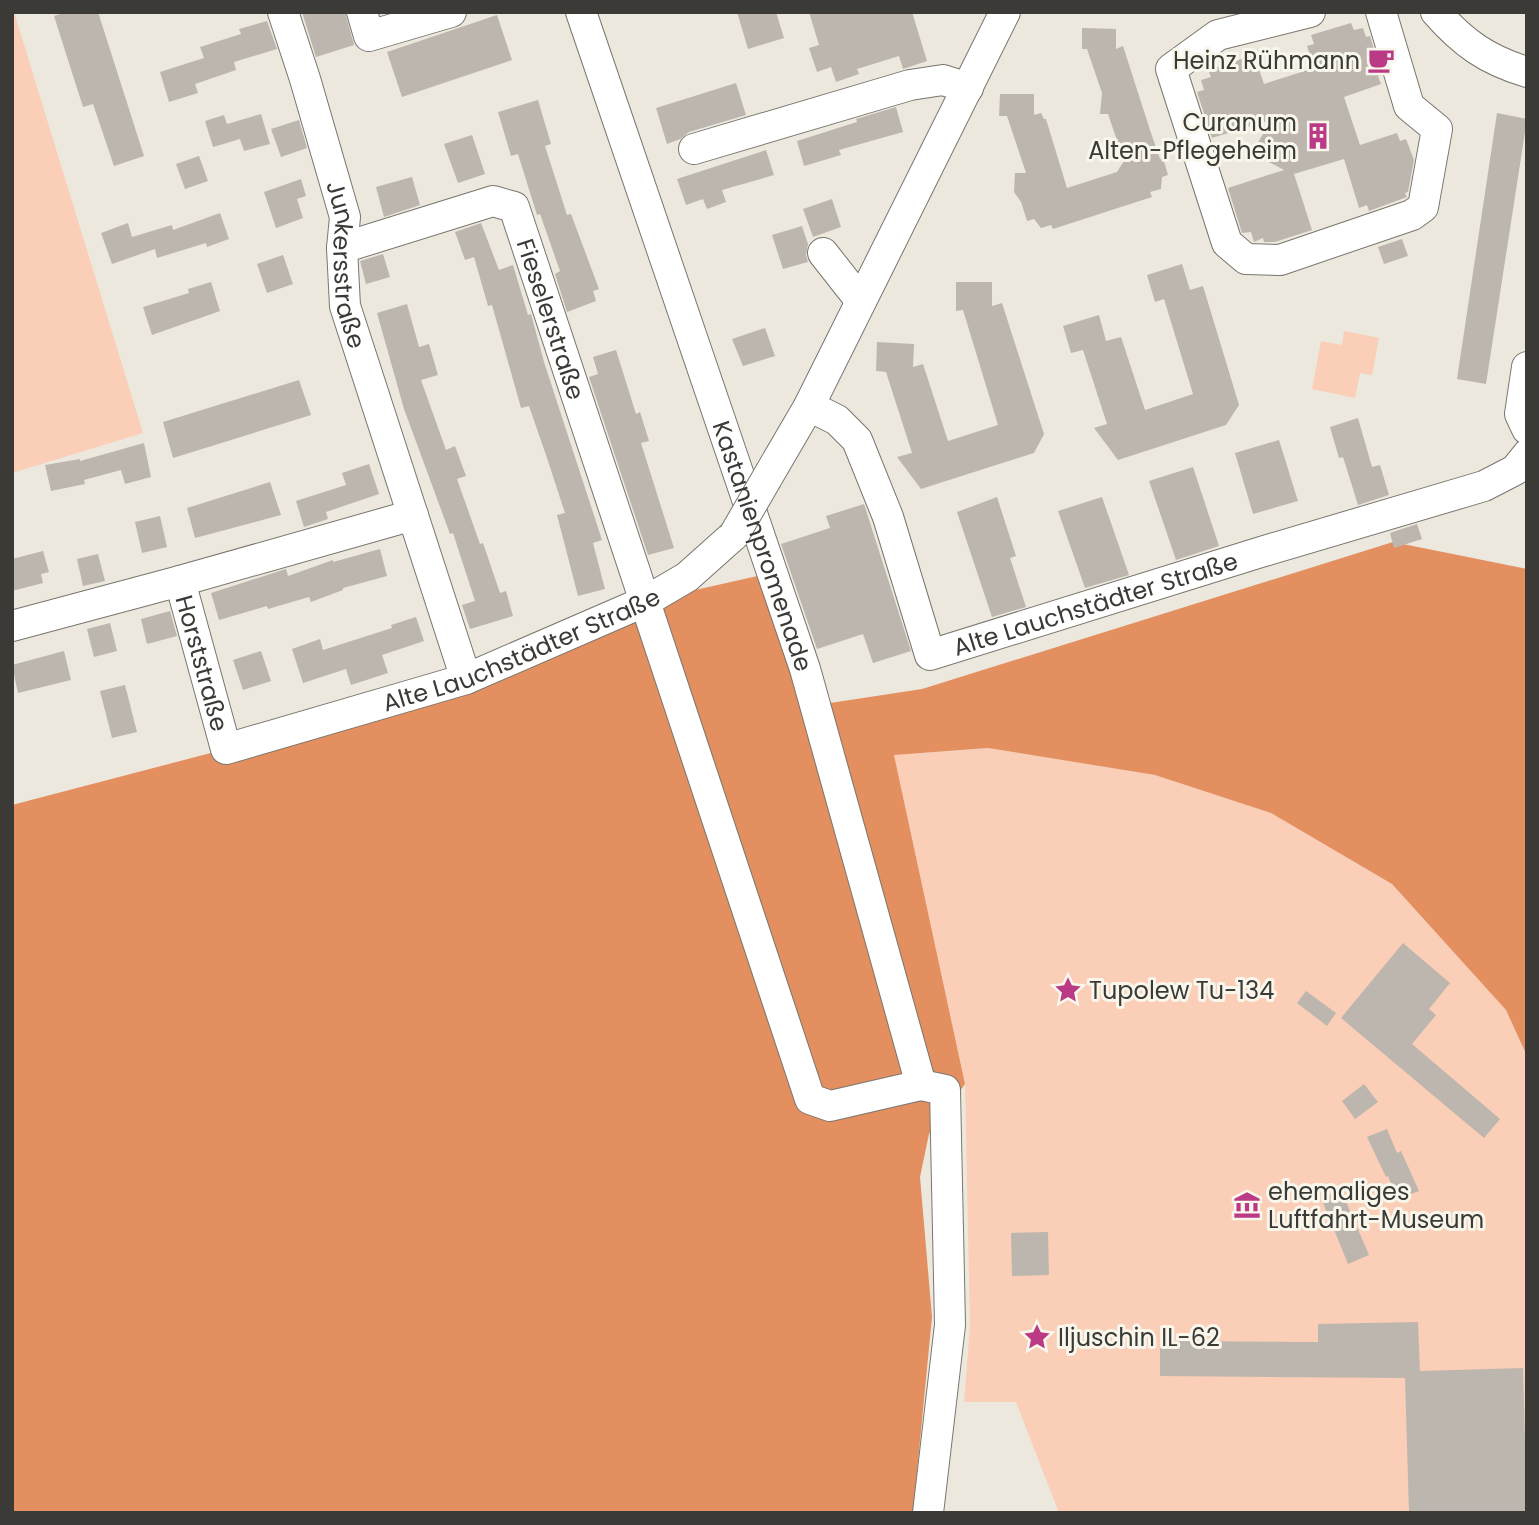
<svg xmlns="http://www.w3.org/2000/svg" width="1539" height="1525" viewBox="0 0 1539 1525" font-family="Poppins,sans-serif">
<rect width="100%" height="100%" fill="#ece8de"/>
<g fill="#faceb7">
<path d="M12 12H14L143 433 12 473Z"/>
<path d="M1344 331 1379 338 1372 375 1360 373 1355 398 1312 389 1321 341 1342 345Z"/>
<path d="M988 748 1155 775 1271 813 1392 884 1506 1010 1527 1056V1513H1059L1016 1402H964L970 1326 965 1084 894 755Z"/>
</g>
<path fill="#e38f5f" d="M1393 542 1527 569V1056L1506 1010 1392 884 1271 813 1155 775 988 748 894 755 965 1084 929 1134 920 1177 932 1317 913 1513H12V805L226 749 646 601 762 575 804 707 922 689Z"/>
<g fill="#bdb6ae">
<path d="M66 12H98L144 156 114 166 93 104 83 107 54 16Z"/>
<path d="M302 12H345L354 45 316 57Z"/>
<path d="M737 12H776L784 38 748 49Z"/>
<path d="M809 12H912L927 61 903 69 899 56 857 69 859 74 836 82 831 67 817 72 809 48 819 45Z"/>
<path d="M497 15 512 60 402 97 387 52Z"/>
<path d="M267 21 277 49 234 62 236 70 195 84 198 93 169 102 160 72 204 58 200 47 241 34 239 29Z"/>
<path d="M1351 23 1354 30 1363 28 1366 37 1370 36 1382 75 1378 76 1381 84 1344 97 1360 145 1397 133 1400 141 1406 139 1414 160 1408 192 1405 193 1407 197 1369 211 1367 205 1359 208 1344 159 1294 174 1312 230 1275 242H1264L1263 238 1254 242 1251 232 1242 233 1228 188 1284 170 1252 153 1271 120 1212 138 1197 92 1204 90 1201 80 1211 77 1208 70 1254 55 1264 84 1314 68 1307 46 1314 44 1311 35Z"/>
<path d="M1082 28 1116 29V49L1123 46 1151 133 1160 159 1163 158 1168 175 1162 177 1161 189 1150 192 1152 197 1053 229 1051 225 1041 228 1034 219 1027 221 1021 202 1014 192 1015 173H1026L1007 116H999L1000 94H1034V115L1041 113 1044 119H1046L1067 188 1117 172 1124 161 1108 114H1100L1102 93 1087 49H1082Z"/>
<path d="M736 83 746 115 689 132 680 139 667 144 656 108Z"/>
<path d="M538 100 551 144 545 146 567 215 571 214 599 289 593 291 596 301 567 312 555 274 560 271 540 214 537 215 518 154 511 156 498 112Z"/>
<path d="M896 107 903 132 839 150 841 155 804 166 797 141 857 122 856 119Z"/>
<path d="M1497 113 1527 119 1486 384 1457 379Z"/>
<path d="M261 114 270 144 244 151 240 139 213 147 205 121 224 115 227 124Z"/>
<path d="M299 120 307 148 281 157 271 129Z"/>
<path d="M472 135 485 174 458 183 444 144Z"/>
<path d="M766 150 774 175 722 190 726 202 707 209 703 199 686 205 677 179Z"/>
<path d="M199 156 208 181 185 189 176 164Z"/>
<path d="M412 177 420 205 384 217 376 187Z"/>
<path d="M301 179 306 196 297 199 303 218 276 228 264 192Z"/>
<path d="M832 199 841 227 813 237 803 209Z"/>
<path d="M220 213 229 239 207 247 206 243 157 258 155 249 112 264 101 233 128 223 132 237 172 225 173 230Z"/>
<path d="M481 223 499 270 513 265 528 315 531 314 544 362 602 540 593 543 605 589 578 596 557 515 565 513 547 458 529 406 521 408 492 305 488 306 474 257 465 260 455 232Z"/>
<path d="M802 226 808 244 806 255 808 262 783 269 772 235Z"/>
<path d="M1402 239 1408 256 1384 264 1378 247Z"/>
<path d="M383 254 390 277 366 284 360 261Z"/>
<path d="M283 255 293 284 267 293 257 264Z"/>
<path d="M1182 264 1190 290 1203 286 1239 405 1226 425 1118 460 1094 428 1107 424 1083 350 1071 353 1063 326 1099 315 1106 341 1121 337 1145 410 1193 394 1164 299 1155 302 1147 275Z"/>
<path d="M211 282 220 311 152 335 143 307 189 293 188 289Z"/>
<path d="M956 282H992V306L1002 303 1044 434 1034 453 921 489 897 457 912 453 886 372 876 371 877 342 914 344 913 367 923 364 948 441 998 425 963 310 956 311Z"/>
<path d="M407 304 419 347 429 344 438 375 421 380 446 450 455 446 466 476 457 479 480 544 483 543 500 593 506 591 513 616 470 629 462 605 475 601 453 533 450 534 404 409 377 313Z"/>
<path d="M765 328 775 356 743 366 732 339Z"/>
<path d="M616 350 636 414 640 412 649 441 641 443 674 548 648 555 589 377 598 374 593 357Z"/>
<path d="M299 380 311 415 173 458 163 422Z"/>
<path d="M1358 418 1372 467 1380 465 1389 495 1358 505 1343 457 1339 458 1330 427Z"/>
<path d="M1279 440 1298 501 1253 514 1235 453Z"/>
<path d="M144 443 151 477 125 484 121 470 84 480 85 484 51 491 45 465 80 459V461Z"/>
<path d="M369 464 379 494 326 512 328 519 304 527 296 501 346 485 342 473Z"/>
<path d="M1193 467 1219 546 1176 560 1149 481Z"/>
<path d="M270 482 281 515 195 538 187 508Z"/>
<path d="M997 497 1016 556 1010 558 1026 607 992 617 957 512Z"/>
<path d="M1102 497 1129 575 1085 588 1058 511Z"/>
<path d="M864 504 911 651 873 663 863 634 817 649 781 544 830 528 826 516Z"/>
<path d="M160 516 167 547 142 553 135 522Z"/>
<path d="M1417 524 1422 539 1394 548 1390 533Z"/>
<path d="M380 549 387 576 343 588V590L311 602 309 597 268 609 267 606 219 620 211 593 286 569 288 576 333 560V562Z"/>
<path d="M43 551 49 572 41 574 43 583 12 591V559Z"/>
<path d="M98 554 105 581 83 586 77 559Z"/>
<path d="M170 611 177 636 147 644 141 619Z"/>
<path d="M416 617 424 641 382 655 388 673 351 685 346 669 303 683 292 649 320 639 323 650 392 628 391 625Z"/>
<path d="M110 623 117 651 94 657 87 629Z"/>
<path d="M64 651 71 680 18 693 12 665Z"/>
<path d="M261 651 271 681 243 690 233 660Z"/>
<path d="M125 685 137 732 112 738 100 691Z"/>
<path d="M1403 943 1450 983 1429 1009 1436 1015 1412 1044 1500 1119 1484 1138 1341 1018Z"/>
<path d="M1306 991 1336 1013 1327 1026 1297 1003Z"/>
<path d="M1364 1084 1378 1102 1355 1119 1342 1101Z"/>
<path d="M1387 1129 1397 1153 1401 1151 1419 1191 1397 1199 1388 1176 1386 1177 1367 1137Z"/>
<path d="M1341 1190 1369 1255 1348 1264 1321 1198Z"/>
<path d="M1048 1232 1049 1275 1012 1276 1011 1233Z"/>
<path d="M1418 1322 1420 1371 1523 1368 1527 1513H1409L1405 1378 1160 1376V1341L1318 1342V1324Z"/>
</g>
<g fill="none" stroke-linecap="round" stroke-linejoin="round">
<defs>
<g id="minor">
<path id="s1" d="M283 12 305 79 345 217 342 248 345 306 466 679"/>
<path d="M362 12 369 36 451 12"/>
<path id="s2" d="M581 12 805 669 921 1085"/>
<path d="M1310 12 1218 35 1171 69 1227 243 1246 259 1280 260 1412 215 1423 207 1437 129 1409 106 1381 12"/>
<path d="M1436 12C1463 43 1487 60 1527 72"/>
<path d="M694 149 910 85 943 80 968 88"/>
<path id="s3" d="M342 248 493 201 514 207 810 1099 830 1106 921 1085 945 1090 950 1325 928 1513"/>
<path d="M823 253 860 300"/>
<path d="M1527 367 1520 414 1527 429"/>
<path id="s4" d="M809 406 837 420 857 440 888 517 930 655 1261 552 1484 486 1515 470 1527 455"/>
<path d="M767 478 809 406 1005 12"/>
<path d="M180 581 413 515"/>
<path id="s5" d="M12 626 180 581 226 749 466 679 646 601 687 577 734 535"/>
</g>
</defs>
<use href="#minor" stroke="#79766d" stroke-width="32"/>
<use href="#minor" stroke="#fff" stroke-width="30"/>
<defs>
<path id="minor-bridge" d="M734 535 767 478"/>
</defs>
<use href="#minor-bridge" stroke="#79766d" stroke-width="32" stroke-linecap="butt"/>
<use href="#minor-bridge" stroke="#fff" stroke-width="30"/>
</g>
<defs>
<symbol id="cafe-bare" viewBox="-9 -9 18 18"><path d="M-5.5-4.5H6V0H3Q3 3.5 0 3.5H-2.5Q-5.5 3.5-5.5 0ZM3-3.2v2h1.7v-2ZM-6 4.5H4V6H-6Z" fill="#ba3a86" stroke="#f9f6ec" stroke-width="2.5" paint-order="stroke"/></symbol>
<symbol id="building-bare" viewBox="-9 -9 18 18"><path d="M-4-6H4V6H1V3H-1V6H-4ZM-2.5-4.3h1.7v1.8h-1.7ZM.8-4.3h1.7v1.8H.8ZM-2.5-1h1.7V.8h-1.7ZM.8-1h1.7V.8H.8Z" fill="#ba3a86" stroke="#f9f6ec" stroke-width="2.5" paint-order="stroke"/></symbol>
<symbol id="sight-bare" viewBox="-9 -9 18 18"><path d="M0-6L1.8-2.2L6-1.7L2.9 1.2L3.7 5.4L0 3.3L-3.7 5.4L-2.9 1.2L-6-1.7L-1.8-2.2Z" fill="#ba3a86" stroke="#f9f6ec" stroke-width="2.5" paint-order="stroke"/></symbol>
<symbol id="museum-bare" viewBox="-9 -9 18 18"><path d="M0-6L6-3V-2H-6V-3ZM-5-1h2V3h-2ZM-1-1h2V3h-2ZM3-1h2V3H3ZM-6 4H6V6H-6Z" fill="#ba3a86" stroke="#f9f6ec" stroke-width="2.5" paint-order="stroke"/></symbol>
</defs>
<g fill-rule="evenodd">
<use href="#cafe-bare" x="1362" y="41" width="38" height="38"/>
<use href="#building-bare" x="1299" y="117" width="38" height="38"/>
<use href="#sight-bare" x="1049" y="971" width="38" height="38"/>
<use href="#museum-bare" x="1228" y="1186" width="38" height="38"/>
<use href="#sight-bare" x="1018" y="1318" width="38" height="38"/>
</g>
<g text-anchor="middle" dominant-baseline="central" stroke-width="6" stroke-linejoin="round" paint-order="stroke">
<g font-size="24" fill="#3b3a36" stroke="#f9f6ec" text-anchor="start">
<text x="1360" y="60" text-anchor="end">Heinz Rühmann</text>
<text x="1297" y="122" text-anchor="end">Curanum<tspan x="1297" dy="28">Alten-Pflegeheim</tspan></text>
<text x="1089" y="990">Tupolew Tu-134</text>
<text x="1268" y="1191">ehemaliges<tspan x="1268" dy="28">Luftfahrt-Museum</tspan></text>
<text x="1058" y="1337">Iljuschin IL-62</text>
</g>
<g font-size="24" fill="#3b3a36" stroke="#f9f6ec">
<text stroke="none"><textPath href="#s1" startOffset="262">Junkersstraße</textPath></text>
<text stroke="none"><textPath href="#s3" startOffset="298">Fieselerstraße</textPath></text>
<text stroke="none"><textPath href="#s2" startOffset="564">Kastanienpromenade</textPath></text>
<text stroke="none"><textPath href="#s4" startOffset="460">Alte Lauchstädter Straße</textPath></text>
<text stroke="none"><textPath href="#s5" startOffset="660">Alte Lauchstädter Straße</textPath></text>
<text stroke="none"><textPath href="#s5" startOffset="259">Horststraße</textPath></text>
</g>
</g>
<rect width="1539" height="1525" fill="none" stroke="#3b3a36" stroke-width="28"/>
</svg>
